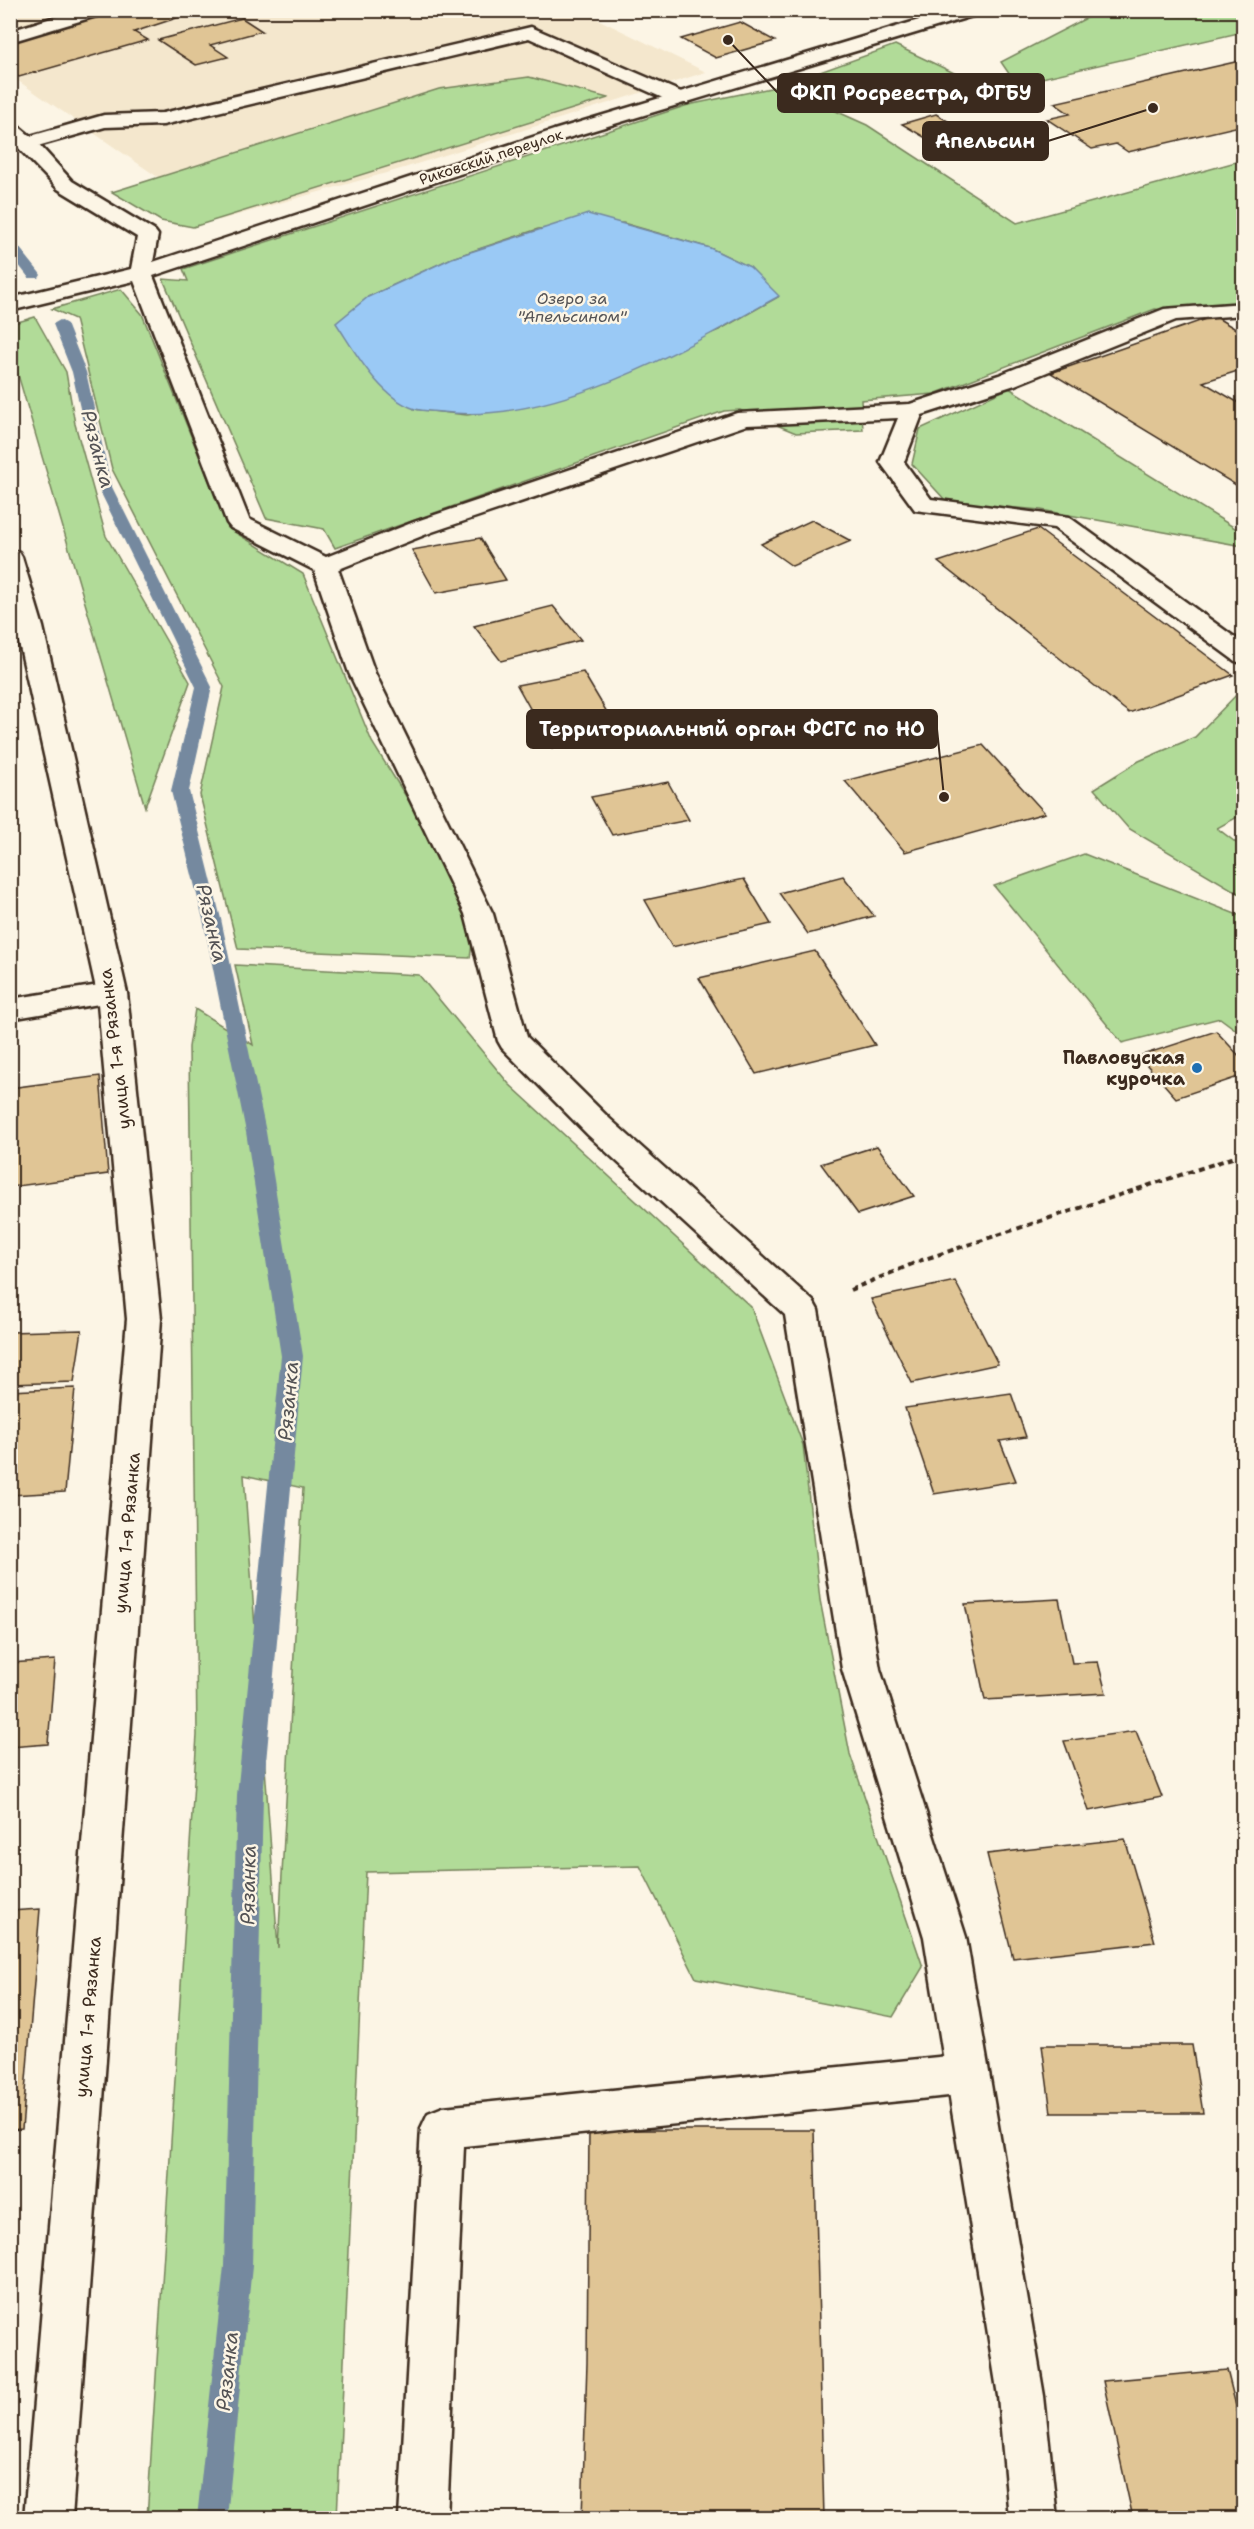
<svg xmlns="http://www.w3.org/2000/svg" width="1254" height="2529" viewBox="0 0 1254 2529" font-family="'Shantell Sans',sans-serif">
<rect width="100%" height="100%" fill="#fcf5e5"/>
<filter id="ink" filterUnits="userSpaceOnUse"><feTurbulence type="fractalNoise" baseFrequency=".0167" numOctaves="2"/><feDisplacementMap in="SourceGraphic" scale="12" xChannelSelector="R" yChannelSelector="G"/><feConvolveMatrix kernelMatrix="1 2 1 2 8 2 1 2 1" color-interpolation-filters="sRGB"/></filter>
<g filter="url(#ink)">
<path fill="#f4e7cd" d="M10 11H581L706 72 404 168 220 220 11 76Z"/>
<g fill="#b1db98" stroke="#76825b" stroke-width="1.5" fill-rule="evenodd">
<path d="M1146 11 1180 16 1208 11H1242L1243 32 1016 84 1001 62 1100 11Z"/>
<path d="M895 45 986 88 903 109 792 82Z"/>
<path d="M529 77 608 98 193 227 161 221 112 192 439 89Z"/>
<path d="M780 86 867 125 1017 223 1243 160V306L1214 316 1155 309 934 394 861 400 863 430 796 433 740 410 724 411 335 548 324 529 266 518 163 279 188 281 183 269 688 105ZM623 223 710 248 750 267 778 297 719 330 526 407 467 415 414 409 368 297 452 258 538 229Z"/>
<path d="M121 289 142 314 228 528 303 574 372 742 477 910 470 958 238 949 200 795 224 687 112 469 75 319 52 309Z"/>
<path d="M35 317 66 372 75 424 106 536 190 682 145 807 11 351V324Z"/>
<path d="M1009 388 1243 533V546L1041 510 947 502 912 464 920 429Z"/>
<path d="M1243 688V814L1217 828 1243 848V896L1128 828 1094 789 1139 761 1195 737Z"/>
<path d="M1084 854 1243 917V1035L1220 1018 1122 1043 994 886Z"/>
<path d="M235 965 419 975 509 1084 751 1307 803 1445 820 1600 850 1754 923 1967 893 2017 696 1978 640 1866 366 1872 337 2518H147L197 1735 189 1047 195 1009 253 1045ZM244 1475 303 1488 278 1948Z"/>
</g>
<path fill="#9ac9f5" stroke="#74899f" stroke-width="1.5" d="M588 214 710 248 750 267 779 296C685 349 552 426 442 412 434 411 423 411 415 409 379 397 356 353 336 323L368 297 452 258Z"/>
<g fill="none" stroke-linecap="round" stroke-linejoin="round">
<g fill="#74899f" fill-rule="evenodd">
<path d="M10 241 15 242 39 272 41 275 39 278H29L10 254Z"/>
<path d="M60 320 67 324 86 372 111 485 212 687 189 791 221 919 266 1132 303 1356 263 1795 252 2266 227 2518H197L224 2266 237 1795 281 1356 246 1132 203 919 171 791 196 687 97 485 72 372 53 324Z"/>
</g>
</g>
<g fill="#e0c595" stroke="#3b2a1e" stroke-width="1.5">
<path d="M119 10H201L134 32 148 40 19 77 10 71V43Z"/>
<path d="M897 10H930L910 17Z"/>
<path d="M242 18 262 31 210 45 228 57 196 65 158 40Z"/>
<path d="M740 22 775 41 716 58 681 39Z"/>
<path d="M1244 60V125L1128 152 1116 144 1092 149 1047 119 1070 114 1054 103Z"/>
<path d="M936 114 979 140 946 150 902 124Z"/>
<path d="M1214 316 1244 334V369L1203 382 1244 406V490L1051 373Z"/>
<path d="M812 520 851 541 792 566 761 544Z"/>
<path d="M1038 529 1233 675 1129 713 938 562Z"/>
<path d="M480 538 506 580 436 593 412 550Z"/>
<path d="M553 606 581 640 501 661 474 626Z"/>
<path d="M583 672 620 734 552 748 517 685Z"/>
<path d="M983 745 1045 813 905 852 845 781Z"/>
<path d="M668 782 689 820 612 835 591 797Z"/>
<path d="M843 876 874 916 808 934 779 893Z"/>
<path d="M744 879 771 924 672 947 645 900Z"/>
<path d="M815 951 875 1045 756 1074 699 978Z"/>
<path d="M1216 1031 1244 1061V1075L1176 1098 1139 1056Z"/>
<path d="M100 1076 108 1174 10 1187V1088Z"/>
<path d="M877 1146 914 1196 858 1214 821 1164Z"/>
<path d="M955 1281 998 1364 912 1383 871 1299Z"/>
<path d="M82 1330 74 1382 10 1384V1332Z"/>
<path d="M75 1388 65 1492 10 1495V1391Z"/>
<path d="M1011 1393 1026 1437 1000 1441 1016 1481 934 1494 905 1408Z"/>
<path d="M1059 1599 1072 1663 1098 1662 1106 1693 985 1700 965 1604Z"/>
<path d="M55 1660 48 1744 10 1747V1663Z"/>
<path d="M1136 1731 1162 1797 1089 1811 1064 1741Z"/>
<path d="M1125 1839 1155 1942 1013 1958 987 1854Z"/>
<path d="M40 1909 22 2129 10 2130V1911Z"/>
<path d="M1042 2045H1192L1203 2113H1051Z"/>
<path d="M589 2130H814L824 2518H582L587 2363Z"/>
<path d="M1227 2370 1244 2438V2518H1133L1103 2381Z"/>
</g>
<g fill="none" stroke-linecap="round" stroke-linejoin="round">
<defs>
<g id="lane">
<path d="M77 10H106L103 14 10 42V31Z"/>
<path d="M531 27 688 95 690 99 688 103H674L529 38 163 125 105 127 27 149 20 147 17 143 20 139 104 115 163 113Z"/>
<path d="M1244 303V315L1176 320 1015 385 922 415 904 462 931 499 1069 517 1244 644V664L1235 661 1054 528 915 510 880 462 898 418 747 425 432 532 334 571 325 573 316 571 313 566 316 561 414 522 737 413 910 404 999 375 1164 309Z"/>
<path d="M112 983 123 986 127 993 123 1000 10 1019V999Z"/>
<path d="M968 2054 983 2060 989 2074 983 2088 968 2094 464 2146 447 2518H399L421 2128 428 2113 443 2107Z"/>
</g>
<g id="street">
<path d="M952 10H982L979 14 568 138 153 276 249 519 334 561 337 566 375 673 493 914 527 1037 610 1119 813 1301 818 1310 880 1669 966 1937 1044 2396 1057 2518H1009L998 2396 924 1937 842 1669 785 1315 588 1135 502 1048 498 1041 465 914 349 673 314 570 231 528 227 523 134 281 10 311V298L131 269 137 237 58 189 10 139V123L17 125 34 139 72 181 155 231 158 235 153 262 554 130Z"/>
<path d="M10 550 19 552 22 557 43 627 127 993 161 1319 72 2518H24L127 1319 97 993 10 602Z"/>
</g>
</defs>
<use href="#lane" stroke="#3b2a1e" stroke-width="5"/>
<use href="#street" stroke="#3b2a1e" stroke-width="5"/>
<path stroke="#3b2a1e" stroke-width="4" stroke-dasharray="6 4.5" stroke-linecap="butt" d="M850 1290 922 1260 1244 1154"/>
<use href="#lane" fill="#fcf5e5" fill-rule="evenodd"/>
<use href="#street" fill="#fcf5e5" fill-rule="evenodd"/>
</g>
</g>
<circle fill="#1f6fb2" stroke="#fcf5e5" stroke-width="2" cx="1197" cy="1068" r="6"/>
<g text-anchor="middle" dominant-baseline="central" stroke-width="5" stroke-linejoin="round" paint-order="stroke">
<g font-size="15" fill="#3b2a1e" stroke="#fcf5e5">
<text transform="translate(491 157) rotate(-18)">Риковский переулок</text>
</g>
<g font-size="16" font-style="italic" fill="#535254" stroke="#fcf5e5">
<text x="572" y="298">Озеро за<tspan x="572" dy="18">"Апельсином"</tspan></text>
</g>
<g font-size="18" fill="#3b2a1e" stroke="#fcf5e5">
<text transform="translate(115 1049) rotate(-97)">улица 1-я Рязанка</text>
<text transform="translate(127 1533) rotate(-85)">улица 1-я Рязанка</text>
<text transform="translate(88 2017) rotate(-85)">улица 1-я Рязанка</text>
</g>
<g font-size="18" font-weight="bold" fill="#3b2a1e" stroke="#fcf5e5" text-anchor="end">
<text x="1185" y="1058">Павловуская<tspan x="1185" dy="21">курочка</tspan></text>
</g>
<g font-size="20" font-style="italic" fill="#535254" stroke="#fcf5e5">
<text transform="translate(98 449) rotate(75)">Рязанка</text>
<text transform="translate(212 923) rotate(77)">Рязанка</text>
<text transform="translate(288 1401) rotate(-85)">Рязанка</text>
<text transform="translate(248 1885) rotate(-89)">Рязанка</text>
<text transform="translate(227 2371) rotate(-84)">Рязанка</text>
</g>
</g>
<path fill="none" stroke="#3b2a1e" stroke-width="2" d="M728 40L778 93M1153 108L1048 141M944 797L937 729"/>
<g fill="#3b2a1e" stroke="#fcf5e5" stroke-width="2">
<circle cx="728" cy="40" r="6"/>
<circle cx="1153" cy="108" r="6"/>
<circle cx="944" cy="797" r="6"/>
</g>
<g fill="#3b2a1e" stroke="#3b2a1e" stroke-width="2">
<rect x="778" y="74" width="266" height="38" rx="6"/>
<rect x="923" y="122" width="125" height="38" rx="6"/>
<rect x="527" y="710" width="410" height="38" rx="6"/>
</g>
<g font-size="20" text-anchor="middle" font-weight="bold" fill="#fff">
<text x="911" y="100">ФКП Росреестра, ФГБУ</text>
<text x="985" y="148">Апельсин</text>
<text x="732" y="736">Территориальный орган ФСГС по НО</text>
</g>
<rect width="1254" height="2529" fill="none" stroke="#fcf5e5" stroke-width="36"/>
<rect x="18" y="18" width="1218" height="2493" fill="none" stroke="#3b2a1e" stroke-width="2" filter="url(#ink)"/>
</svg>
